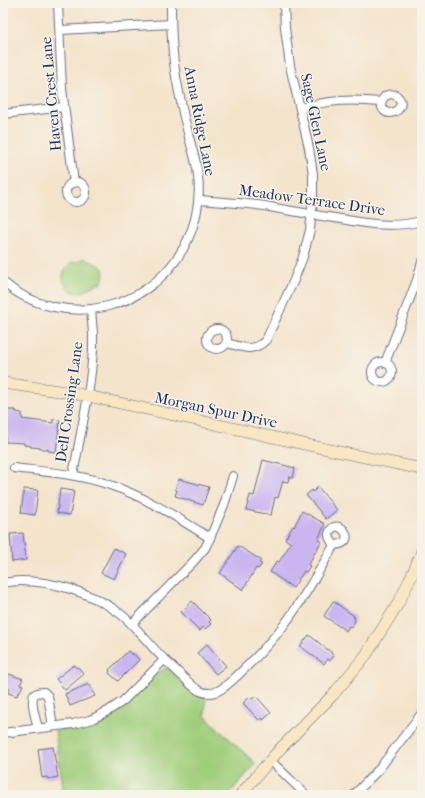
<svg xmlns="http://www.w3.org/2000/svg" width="425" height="798" viewBox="0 0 425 798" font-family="'IM FELL French Canon',serif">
<rect width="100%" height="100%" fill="#f7f3e8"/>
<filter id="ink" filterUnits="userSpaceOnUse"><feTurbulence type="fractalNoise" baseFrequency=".025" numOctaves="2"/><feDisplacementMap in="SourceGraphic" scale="8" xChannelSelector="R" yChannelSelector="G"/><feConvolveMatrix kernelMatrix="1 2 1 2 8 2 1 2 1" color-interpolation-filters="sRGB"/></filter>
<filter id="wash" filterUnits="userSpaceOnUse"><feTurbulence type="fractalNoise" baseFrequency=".012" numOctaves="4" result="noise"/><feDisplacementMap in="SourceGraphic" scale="16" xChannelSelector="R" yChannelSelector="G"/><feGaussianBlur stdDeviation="0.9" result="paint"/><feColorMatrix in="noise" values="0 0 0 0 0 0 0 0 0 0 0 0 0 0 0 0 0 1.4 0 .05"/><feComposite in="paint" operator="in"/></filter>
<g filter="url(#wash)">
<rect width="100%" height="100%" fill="#f4e4cc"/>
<g fill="#a0ce7c" stroke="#5e7e6d">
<path d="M84 258C97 266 110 264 101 284 92 283 88 292 79 293 64 293 58 275 68 265 71 261 75 263 79 261 80 261 83 258 84 258Z"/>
<path d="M167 668 171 670C182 680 191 693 206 697L205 716 256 764 228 795H64L55 731 80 726 95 722 107 716 118 710 129 701 160 671Z"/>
</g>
<g id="blocks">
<g fill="#cbb5f0">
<path d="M7 410H16V412L22 413V419L53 423V419L60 420 56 452 48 451V449H42V448L31 447V446L24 445V443L5 442Z"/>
<path d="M263 460 295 468 293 478 289 477 288 482 283 481 278 498 275 497 271 515 246 510 250 495 254 496Z"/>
<path d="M179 479 209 487 203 505 175 496 177 490 175 489Z"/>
<path d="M318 487 337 510 326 519 306 495 312 490 313 492Z"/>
<path d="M24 489 38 490 35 515 21 513Z"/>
<path d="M60 489 74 491 70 515 57 513Z"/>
<path d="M302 511 325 524 318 540 321 542 308 565 310 566 306 572 304 571 293 588 270 572 277 561 279 562 291 543 285 539 293 526 294 527Z"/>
<path d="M23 533 26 560 12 562 10 534Z"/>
<path d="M238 546 261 560 259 563 262 564 258 569 256 568 243 590 220 573Z"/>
<path d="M114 548 126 554 114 579 101 573Z"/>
<path d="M192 601 211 620 209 622 211 624 205 629 203 627 200 631 181 612Z"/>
<path d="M333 601 354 616 353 617 355 618 354 620 355 621 351 627 349 626 346 631 324 616Z"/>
<path d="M309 635 332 653H331L334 656 330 661 328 659 324 664 300 646Z"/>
<path d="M207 644 226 666 216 674 197 653Z"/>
<path d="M128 651 132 655 133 653 139 660 118 681 109 673 110 671 109 670Z"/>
<path d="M74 665 76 668 78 667 84 674 65 690 56 679Z"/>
<path d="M3 672 23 679 20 684 23 685 19 693H18L17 696 8 693 10 689 3 686Z"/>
<path d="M89 684 95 696 70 706 65 694Z"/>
<path d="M256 696 271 713 263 720 262 718 259 720 243 703 250 697 252 699Z"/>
<path d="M53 747 58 777 48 779 47 777 42 778 38 749Z"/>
</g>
</g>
</g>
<g filter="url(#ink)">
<use href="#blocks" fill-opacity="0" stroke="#676e84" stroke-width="1"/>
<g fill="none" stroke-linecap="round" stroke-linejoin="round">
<defs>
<g id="street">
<path d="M58 3 62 89 74 183"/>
<path d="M60 30 171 24"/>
<path d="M300 108C329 100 351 99 381 102L385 96C389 94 393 93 397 96 411 108 382 124 381 102"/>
<path d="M3 114 64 107"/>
<circle cx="76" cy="192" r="10"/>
<path d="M199 200C221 202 244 203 265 206 290 211 315 215 341 219 368 224 394 228 422 221"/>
<path d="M3 282C32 307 72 315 108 306 166 292 205 235 198 176 197 164 193 152 190 141 185 123 181 105 178 87 172 60 171 31 171 3"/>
<circle cx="217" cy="339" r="10"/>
<path d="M227 343C242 347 253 353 266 340L294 280 303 257 310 230 313 198V174L309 148 290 66 285 28 284 3"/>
<circle cx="382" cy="372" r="10"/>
<path d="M385 363 417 280 422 262"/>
<path d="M14 468C46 472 79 474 110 485 146 497 178 518 210 538"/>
<path d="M73 475 88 396 91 372 93 351V333L91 309"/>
<path d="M3 583C9 582 15 581 21 581 53 581 92 593 118 612 136 625 148 644 164 659 170 665 176 670 182 676 188 681 193 688 200 691 202 692 207 693 209 693 220 693 229 683 237 676 254 660 270 643 284 625 303 600 318 573 334 545 360 544 339 516 330 531 327 536 331 541 334 545"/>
<path d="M132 624 194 561 205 548 210 538 224 505 233 476"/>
<path d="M38 728C36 721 30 701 34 695 37 692 41 692 44 692L48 696 53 726"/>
<path d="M3 733 73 724 90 720 108 711 123 701 164 660"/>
<path d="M270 760 306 795"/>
<path d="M354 795 379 769 422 713"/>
</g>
<g id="secondary">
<path d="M3 383 66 392 88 396 340 452 422 469"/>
<path d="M240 795 280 749 332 696 366 655 399 602 412 575 422 551"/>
</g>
</defs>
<use href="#street" stroke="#676e84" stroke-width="10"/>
<use href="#secondary" stroke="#676e84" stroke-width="12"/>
<use href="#street" stroke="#fff" stroke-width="8"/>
<use href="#secondary" stroke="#f9e7c3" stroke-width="11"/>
</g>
</g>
<g text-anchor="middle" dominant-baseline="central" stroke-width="3" stroke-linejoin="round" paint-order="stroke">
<g font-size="15" fill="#1b2f5e" stroke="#f7f3e8">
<text transform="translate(51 94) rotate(-95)">Haven Crest Lane</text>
<text transform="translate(200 121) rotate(79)">Anna Ridge Lane</text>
<text transform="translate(316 122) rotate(78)">Sage Glen Lane</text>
<text transform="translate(312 200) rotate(8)">Meadow Terrace Drive</text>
<text transform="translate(69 402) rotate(-82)">Dell Crossing Lane</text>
<text transform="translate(216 410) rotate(12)">Morgan Spur Drive</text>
</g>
</g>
<rect width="425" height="798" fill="none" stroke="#f7f3e8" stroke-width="16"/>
</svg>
